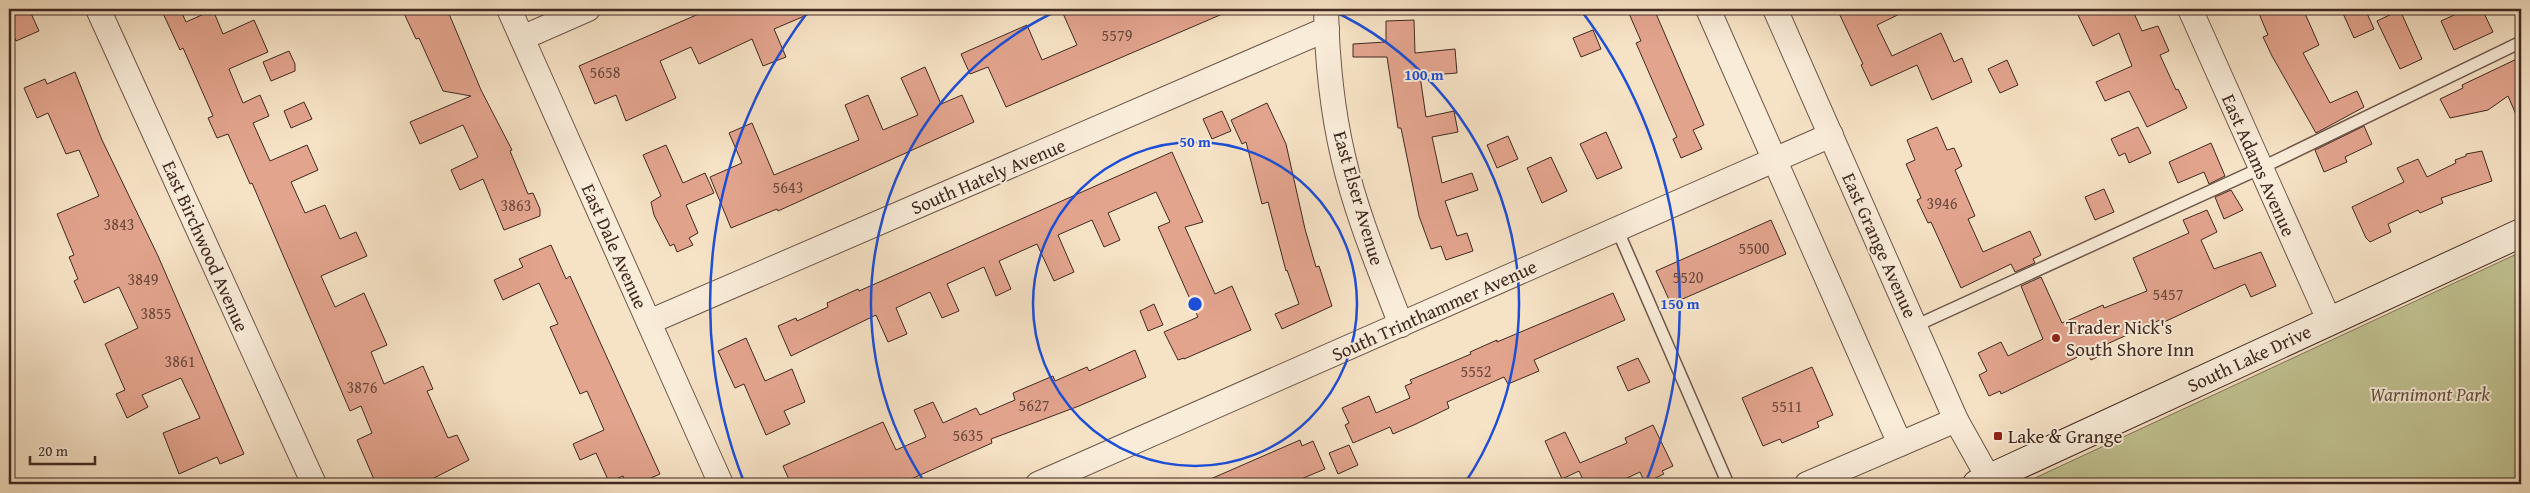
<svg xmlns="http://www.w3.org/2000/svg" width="2530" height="493" viewBox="0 0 2530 493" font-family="'Gentium Book Plus',serif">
<rect width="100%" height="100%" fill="#f6e2c5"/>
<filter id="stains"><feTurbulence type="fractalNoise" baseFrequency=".004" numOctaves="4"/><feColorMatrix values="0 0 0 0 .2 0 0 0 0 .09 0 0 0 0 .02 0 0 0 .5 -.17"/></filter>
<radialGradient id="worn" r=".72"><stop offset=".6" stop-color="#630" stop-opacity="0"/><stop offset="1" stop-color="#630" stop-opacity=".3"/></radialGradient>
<path fill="#c1c291" stroke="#817659" d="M2521 252V484H2022Z"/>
<g fill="#e3a48e" stroke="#412921">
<path d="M29 9 39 31 16 41 9 25V18Z"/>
<path d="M161 9H180L186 22 213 10 223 34 254 20 268 52 229 69 243 103 260 95 269 116 253 123 270 161 307 145 318 170 291 182 305 213 325 205 340 239 356 232 367 256 321 276 335 307 364 293 387 345 371 352 384 384 423 366 433 389 427 391 448 438 457 435 469 460 434 478 437 484H376L357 440 372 433 361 406 350 411 252 183 250 184 228 134 217 138 208 118 213 116 183 48 180 50Z"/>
<path d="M402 9H447L481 90 512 150 510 151 528 194 533 193 540 209V216L504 230 483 179 460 190 451 170 478 157 463 125 420 144 410 122 471 96 443 91 419 38 416 39Z"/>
<path d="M710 9H821L774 29 786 57 763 66 752 39 699 64 691 47 660 61 676 98 626 121 616 95 595 104 579 66Z"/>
<path d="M1061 9H1234L1006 107 988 67 970 74 961 54 1027 25 1042 60 1077 45Z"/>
<path d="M1627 9H1654L1704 125 1693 130 1702 149 1681 158 1673 139 1677 137 1636 43 1641 41Z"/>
<path d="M1837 9H1910L1877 25 1892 56 1941 33 1954 62 1962 58 1972 82 1932 100 1917 65 1871 86 1861 65 1863 64Z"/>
<path d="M2075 9H2132L2142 31 2158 26 2169 51 2160 55 2176 90 2178 89 2187 108 2147 127 2129 91 2105 101 2096 82 2132 66 2119 33 2093 46Z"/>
<path d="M2257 9H2303L2319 45 2303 53 2330 103 2357 91 2364 107 2316 133 2272 56 2263 37 2268 35Z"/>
<path d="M2341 9H2365L2374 29 2354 38Z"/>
<path d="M2467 9H2482L2493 32 2454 50 2441 21Z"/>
<path d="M2400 10 2422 59 2400 69 2377 21Z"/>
<path d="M1414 20 1415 53 1455 49 1457 73 1420 76 1426 117 1454 111 1458 132 1432 137 1442 183 1472 173 1478 190 1445 201 1457 236 1467 233 1473 251 1446 260 1441 246 1431 249 1419 216 1401 128H1398L1387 57H1353V44L1386 42V21Z"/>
<path d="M1593 30 1601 49 1581 57 1573 38Z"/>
<path d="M289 51 295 64V71L271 81 263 62Z"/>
<path d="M2521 57V126L2508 96 2488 110 2450 118 2440 99 2463 88 2462 85Z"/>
<path d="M2007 60 2018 85 2000 93 1988 69Z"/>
<path d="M925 67 941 104 962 95 974 122 778 211 777 209 731 228 710 177 742 163 729 133 752 123 774 175 859 140 845 105 868 95 883 130 918 115 901 78Z"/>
<path d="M75 72 102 140 158 256 244 454 220 464 217 457 179 474 163 433 200 418 181 378 142 395 148 407 127 418 116 394 125 390 105 344 138 328 119 287 84 303 74 281 78 279 69 257 74 255 57 214 99 196 79 150 66 154 48 113 37 118 24 88 45 79 47 84Z"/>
<path d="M304 102 312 119 291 128 284 111Z"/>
<path d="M1267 103 1286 144 1305 229 1316 267 1319 266 1332 306 1282 329 1275 314 1299 304 1287 270 1286 271 1268 202 1262 204 1246 142 1242 144 1231 120Z"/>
<path d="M1222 111 1231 131 1212 139 1203 119Z"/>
<path d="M2364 126 2372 144 2345 157 2347 162 2324 172 2315 150Z"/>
<path d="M1937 127 1947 150 1954 148 1962 166 1955 170 1975 216 1968 219 1983 252 2030 231 2041 255 2033 259 2035 263 2015 272 2011 264 1961 288 1931 222 1928 223 1917 200 1921 198 1906 164 1915 160 1907 140Z"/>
<path d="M2138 127 2151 153 2129 163 2125 153 2119 156 2111 139Z"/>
<path d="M1606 132 1622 168 1597 179 1580 144Z"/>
<path d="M1508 136 1518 159 1497 168 1487 145Z"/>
<path d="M2211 143 2225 176 2209 184 2204 172 2178 183 2169 162Z"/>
<path d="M666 145 683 183 705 173 714 193 686 205 698 233 689 238 693 245 677 252 674 244 670 246 654 215 651 202 661 196 643 155Z"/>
<path d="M2482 151 2492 181 2441 198 2443 203 2420 213 2418 210 2388 224 2391 232 2370 242 2366 238 2352 207 2404 182 2397 168 2418 159 2427 177 2456 163 2455 160 2466 156V154Z"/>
<path d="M1172 152 1203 222 1185 227 1215 294 1232 286 1251 330 1184 359V358L1178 360 1164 332 1198 317 1158 227 1170 222 1156 192 1108 213 1120 240 1104 247 1092 220 1058 235 1074 272 1054 281 1037 244 999 261 1011 289 996 296 984 267 947 284 959 311 942 318 930 292 896 308 907 334 888 342 876 315 791 356 778 326 796 318 797 321 828 307 827 303 858 289 859 291Z"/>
<path d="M1551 157 1567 191 1542 203 1527 168Z"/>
<path d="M2104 189 2114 212 2095 220 2085 197Z"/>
<path d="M2231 190 2243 210 2224 219 2215 197Z"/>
<path d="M2207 210 2217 232 2201 240 2214 269 2261 252 2276 286 2251 297 2245 284 2162 323 2160 320 2107 344 2108 352 2091 360 2086 353 2001 394 2000 391 1989 396 1979 375 1987 371 1978 353 2001 342 2008 356 2043 339 2021 286 2041 277 2062 323 2103 305 2104 308 2147 291 2133 258 2189 233 2183 220Z"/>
<path d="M1771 220 1786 254 1671 304 1656 271Z"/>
<path d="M551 245 566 279 570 276 660 474 637 484H627L623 476 609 482 596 453 580 460 573 444 604 430 587 391 580 394 550 327 558 324 539 283 503 300 494 280 523 267 519 259Z"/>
<path d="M1613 293 1625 320 1534 360 1539 371 1508 384 1504 377 1447 402 1449 408 1416 424 1393 434 1390 427 1353 443 1345 425 1349 423 1342 408 1369 396 1376 413 1410 398 1405 386 1412 383 1410 380 1471 354 1470 352 1497 340V342Z"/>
<path d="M1154 304 1163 325 1148 331 1140 311Z"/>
<path d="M746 338 765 381 792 369 805 402 784 411 790 424 766 435 744 384 735 388 718 351Z"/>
<path d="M1135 350 1146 377 1079 406 991 439 992 443 900 484H791L783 466 883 422 896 450 926 437 914 410 933 402 943 423 976 408 980 415 1015 400 1013 393 1053 376 1055 381 1087 367 1089 371Z"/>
<path d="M1638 358 1650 382 1628 391 1617 367Z"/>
<path d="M1812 367 1833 415 1817 422 1819 427 1782 443 1780 439 1763 446 1742 398Z"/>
<path d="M1653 425 1673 466 1662 471 1664 474 1645 483 1640 472 1614 484H1585L1579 471 1562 479 1545 441 1565 432 1580 463 1627 443 1625 438Z"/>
<path d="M1300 440 1302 446 1313 441 1325 469 1289 484H1199Z"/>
<path d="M1349 445 1358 465 1338 474 1329 453Z"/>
</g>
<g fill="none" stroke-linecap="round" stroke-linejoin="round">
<defs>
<g id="lane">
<path d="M1617 229 1728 484"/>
<path d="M1915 326 2261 168 2521 42"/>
</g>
<g id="street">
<path d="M98 9 314 484"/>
<path d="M509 9 721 484"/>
<path d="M1326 9C1327 57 1332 109 1343 156 1356 214 1380 270 1401 325"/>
<path d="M1708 9 1900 444"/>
<path d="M1775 9 1956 420 1989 479"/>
<path d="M2190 9 2329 320"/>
<path d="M522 38 588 9"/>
<path d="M649 322 1327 29"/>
<path d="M1038 484 1831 135"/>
<path d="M1807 484 1956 420"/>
</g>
<path id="secondary" d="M1977 484 2521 233"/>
</defs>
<use href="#lane" stroke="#6e574a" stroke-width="14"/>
<use href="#street" stroke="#6e574a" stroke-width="26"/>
<use href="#secondary" stroke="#412921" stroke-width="30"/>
<use href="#lane" stroke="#f9ecd9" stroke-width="11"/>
<use href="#street" stroke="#f9ecd9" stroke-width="24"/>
<use href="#secondary" stroke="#f9ecd9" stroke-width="28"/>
</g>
<g fill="none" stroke="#1d4ed8" stroke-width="2.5">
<circle cx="1195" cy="304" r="162"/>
<path d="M925 483A324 324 0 0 1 1061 9M1329 9A324 324 0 0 1 1465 483"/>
<path d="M744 482A485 485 0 0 1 810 9M1580 9A485 485 0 0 1 1646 482"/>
</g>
<g fill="#8f2418" stroke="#f9ecd9" stroke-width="2">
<circle cx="2056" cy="338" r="5"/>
<rect x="1993" y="431" width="10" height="10" rx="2.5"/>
</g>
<g text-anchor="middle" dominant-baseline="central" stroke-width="4" stroke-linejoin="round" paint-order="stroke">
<g font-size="16" fill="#6a483c">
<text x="1117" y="35">5579</text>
<text x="605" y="72">5658</text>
<text x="788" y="187">5643</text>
<text x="1942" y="203">3946</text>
<text x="516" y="205">3863</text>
<text x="119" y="224">3843</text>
<text x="1754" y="248">5500</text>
<text x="1688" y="277">5520</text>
<text x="143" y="279">3849</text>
<text x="2168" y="294">5457</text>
<text x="156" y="313">3855</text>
<text x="180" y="361">3861</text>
<text x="1476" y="371">5552</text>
<text x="362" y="387">3876</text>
<text x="1034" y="405">5627</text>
<text x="1787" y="406">5511</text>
<text x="968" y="435">5635</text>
</g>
<g font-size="19" fill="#412921" stroke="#f9ecd9">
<text transform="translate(2259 165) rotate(66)">East Adams Avenue</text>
<text transform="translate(988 176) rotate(-23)">South Hately Avenue</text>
<text transform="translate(1359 198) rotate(74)">East Elser Avenue</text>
<text transform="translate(1880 245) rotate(66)">East Grange Avenue</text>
<text transform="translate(206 246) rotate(66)">East Birchwood Avenue</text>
<text transform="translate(615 246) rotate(66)">East Dale Avenue</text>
<text transform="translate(1434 310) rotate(-24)">South Trinthammer Avenue</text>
<text transform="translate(2249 358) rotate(-25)">South Lake Drive</text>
</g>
<g font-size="19" fill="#412921" stroke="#f9ecd9" text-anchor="start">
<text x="2066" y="327">Trader Nick's<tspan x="2066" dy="22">South Shore Inn</tspan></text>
<text x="2008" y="436">Lake &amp; Grange</text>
</g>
<g font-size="19" font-style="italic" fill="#614f3d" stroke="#f9ecd9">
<text x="2430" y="394">Warnimont Park</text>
</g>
</g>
<circle cx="1195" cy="304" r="8" fill="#1d4ed8" stroke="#f9ecd9" stroke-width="2.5"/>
<g font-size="15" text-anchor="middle" font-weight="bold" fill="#1d4ed8" stroke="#f9ecd9" stroke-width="4" stroke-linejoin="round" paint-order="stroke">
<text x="1424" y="80">100 m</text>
<text x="1195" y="147">50 m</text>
<text x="1680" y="309">150 m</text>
</g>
<rect width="2530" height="493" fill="none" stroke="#f6e2c5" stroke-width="30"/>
<rect x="10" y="10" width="2510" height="473" fill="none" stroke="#412921" stroke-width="2.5"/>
<rect x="15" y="15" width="2500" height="463" fill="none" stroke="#412921"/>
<path d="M30 456v8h65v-8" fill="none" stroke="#412921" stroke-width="2.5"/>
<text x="38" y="456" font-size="15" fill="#412921" stroke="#f9ecd9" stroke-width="4" paint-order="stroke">20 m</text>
<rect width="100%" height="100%" filter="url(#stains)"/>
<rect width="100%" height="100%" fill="url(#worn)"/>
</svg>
